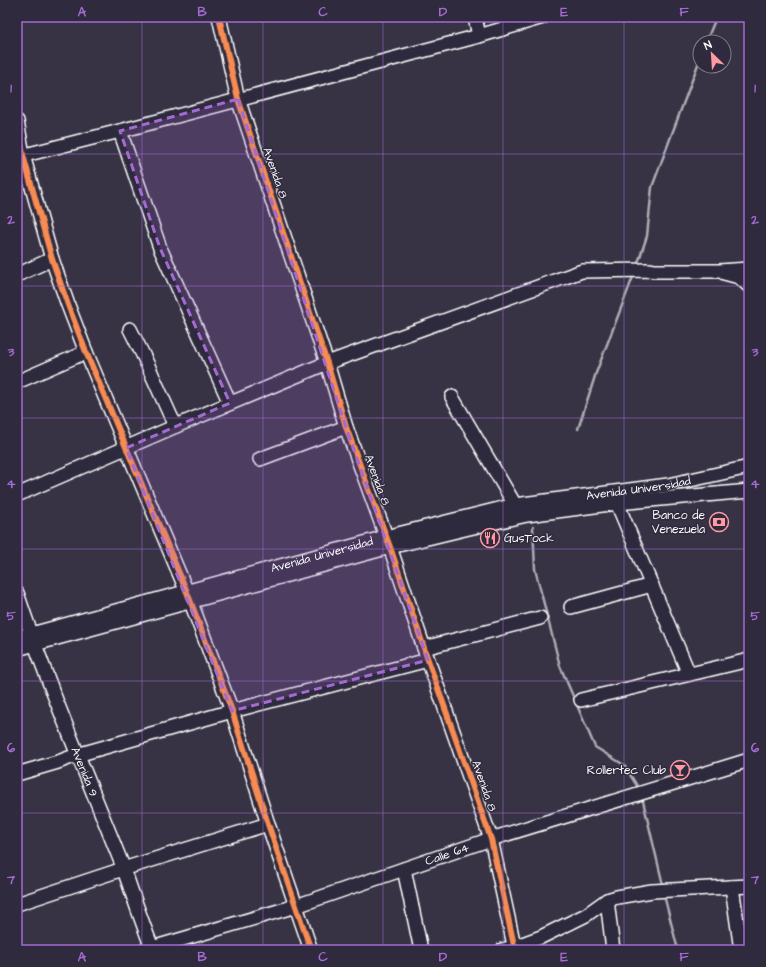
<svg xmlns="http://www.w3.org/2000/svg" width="766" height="967" viewBox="0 0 766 967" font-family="'Architects Daughter',sans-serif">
<rect width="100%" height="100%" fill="#373345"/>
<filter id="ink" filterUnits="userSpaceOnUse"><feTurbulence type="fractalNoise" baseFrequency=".025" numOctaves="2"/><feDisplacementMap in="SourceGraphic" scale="8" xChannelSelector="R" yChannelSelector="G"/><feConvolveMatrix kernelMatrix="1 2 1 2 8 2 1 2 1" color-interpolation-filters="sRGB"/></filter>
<g filter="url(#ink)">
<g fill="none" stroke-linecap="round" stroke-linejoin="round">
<g stroke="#adabb2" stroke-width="2.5">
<path d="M706 42 715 20"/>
<path d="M638 263 647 236 652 187 700 59"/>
<path d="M578 429 596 373 633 277"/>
<path d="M533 527 535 569 560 666 595 747 624 765 639 789"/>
<path d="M643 801 663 885"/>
<path d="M665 899 678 950"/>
</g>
<defs>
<g id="minor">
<path d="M219 17 238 99 327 363 346 427 390 547 428 660 491 839 515 950"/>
<path d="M475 17 479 36"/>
<path d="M17 121 23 155 52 259 68 305 86 352 187 592 232 711 268 824 311 950"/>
<path d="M120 131 160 248 230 403"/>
<path d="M17 157 120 131 479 36 543 17"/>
<path d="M724 273 739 277 749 286"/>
<path d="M17 275 52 259"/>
<path d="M130 329 145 359 171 417 176 426"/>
<path d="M17 382 86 352"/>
<path d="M452 397 515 505"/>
<path d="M260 459 346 427"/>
<path d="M17 495 176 426 327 363 582 271 650 270 655 271H719L749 269"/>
<path d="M617 503 689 674"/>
<path id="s1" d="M17 593C48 686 87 776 123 867 133 895 142 923 153 950"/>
<path d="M571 607 652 585"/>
<path id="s2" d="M17 638 386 537 515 505 668 485 749 467"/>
<path d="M424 648 540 618"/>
<path d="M17 649 390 547 469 528 527 515 617 503 749 491"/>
<path d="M581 700 749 660"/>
<path d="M17 774 58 762 77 755 232 711 428 660"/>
<path d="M404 869 421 950"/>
<path d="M732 887 741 950"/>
<path d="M607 900 613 950"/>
<path d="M17 904 123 869 268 824"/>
<path id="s3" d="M145 950 296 906 491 839 749 760"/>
<path d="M502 950 514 947 541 937 586 915 607 900 617 897 652 891 749 886"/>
</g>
</defs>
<use href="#minor" stroke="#fff" stroke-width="16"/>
<use href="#minor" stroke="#2f2a3d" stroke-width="13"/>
<defs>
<g id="cycleway">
<path d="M219 17 238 99 327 363 346 427 390 547 428 660 491 839 515 950"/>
<path d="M17 121 23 155 52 259 68 305 86 352 187 592 232 711 268 824 311 950"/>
</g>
</defs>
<use href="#cycleway" stroke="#2f2a3d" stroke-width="8"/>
<use href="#cycleway" stroke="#f68b52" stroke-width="6"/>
</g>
</g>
<path fill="#a36bd2" fill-opacity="0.2" stroke="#a36bd2" stroke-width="3" stroke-dasharray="8 5" stroke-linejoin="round" d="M238 99 346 427 428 660 232 711 126 448 230 403 160 248 120 131Z"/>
<path fill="none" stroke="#a36bd2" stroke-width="1" stroke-opacity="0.55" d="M142 17V950M263 17V950M383 17V950M503 17V950M624 17V950M17 154H749M17 286H749M17 418H749M17 549H749M17 681H749M17 813H749"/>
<defs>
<symbol id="bank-ring" viewBox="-11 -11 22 22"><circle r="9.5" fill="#2f2a3d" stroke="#ff9aa2" stroke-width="1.5"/><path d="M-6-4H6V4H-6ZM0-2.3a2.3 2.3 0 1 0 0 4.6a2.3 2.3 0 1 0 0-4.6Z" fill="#ff9aa2"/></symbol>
<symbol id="restaurant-ring" viewBox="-11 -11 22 22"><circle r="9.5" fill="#2f2a3d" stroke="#ff9aa2" stroke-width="1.5"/><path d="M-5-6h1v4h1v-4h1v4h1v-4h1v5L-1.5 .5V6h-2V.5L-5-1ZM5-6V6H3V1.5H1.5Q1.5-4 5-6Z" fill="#ff9aa2"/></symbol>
<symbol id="bar-ring" viewBox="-11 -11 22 22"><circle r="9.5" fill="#2f2a3d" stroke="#ff9aa2" stroke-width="1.5"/><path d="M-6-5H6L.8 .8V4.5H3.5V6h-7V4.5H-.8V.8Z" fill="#ff9aa2"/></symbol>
</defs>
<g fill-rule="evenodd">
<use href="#bank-ring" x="708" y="511" width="22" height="22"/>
<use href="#restaurant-ring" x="479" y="527" width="22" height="22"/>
<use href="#bar-ring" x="669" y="759" width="22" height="22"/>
</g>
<g text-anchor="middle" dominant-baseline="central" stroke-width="3" stroke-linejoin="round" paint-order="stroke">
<g font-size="12" fill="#fff" stroke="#2f2a3d">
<text transform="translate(275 173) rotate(71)">Avenida 8</text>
<text transform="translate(377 480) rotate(70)">Avenida 8</text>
<text stroke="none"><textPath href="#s2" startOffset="640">Avenida Universidad</textPath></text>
<text stroke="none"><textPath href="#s2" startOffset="316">Avenida Universidad</textPath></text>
<text stroke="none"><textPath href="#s1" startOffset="191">Avenida 9</textPath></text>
<text transform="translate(484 786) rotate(71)">Avenida 8</text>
<text stroke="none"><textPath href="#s3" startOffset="317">Calle 64</textPath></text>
</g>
<g font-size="12" fill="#fff" stroke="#2f2a3d" text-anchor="end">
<text x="705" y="515">Banco de<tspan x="705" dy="14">Venezuela</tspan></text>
<text x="504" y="538" text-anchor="start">GusTock</text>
<text x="666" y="770">Rollertec Club</text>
</g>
</g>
<rect width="766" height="967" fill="none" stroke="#2f2a3d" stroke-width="44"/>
<g transform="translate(712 54) rotate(335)"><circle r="19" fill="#2f2a3d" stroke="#827f8b"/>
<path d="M0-3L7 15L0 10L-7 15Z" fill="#ff9aa2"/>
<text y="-6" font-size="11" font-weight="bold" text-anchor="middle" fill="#ffffff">N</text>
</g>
<rect x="22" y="22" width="722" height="923" fill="none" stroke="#a36bd2" stroke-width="1.5"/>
<g font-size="13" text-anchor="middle" font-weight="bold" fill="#a36bd2">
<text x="82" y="16">A</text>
<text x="202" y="16">B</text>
<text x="323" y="16">C</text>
<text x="443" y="16">D</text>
<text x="564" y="16">E</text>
<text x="684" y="16">F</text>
<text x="11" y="92">1</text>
<text x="755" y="92">1</text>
<text x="11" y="224">2</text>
<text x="755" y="224">2</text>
<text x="11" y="356">3</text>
<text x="755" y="356">3</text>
<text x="11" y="488">4</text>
<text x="755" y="488">4</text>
<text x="11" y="620">5</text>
<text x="755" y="620">5</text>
<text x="11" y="752">6</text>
<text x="755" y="752">6</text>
<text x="11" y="884">7</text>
<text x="755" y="884">7</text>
<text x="82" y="961">A</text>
<text x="202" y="961">B</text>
<text x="323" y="961">C</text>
<text x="443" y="961">D</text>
<text x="564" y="961">E</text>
<text x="684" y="961">F</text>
</g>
</svg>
